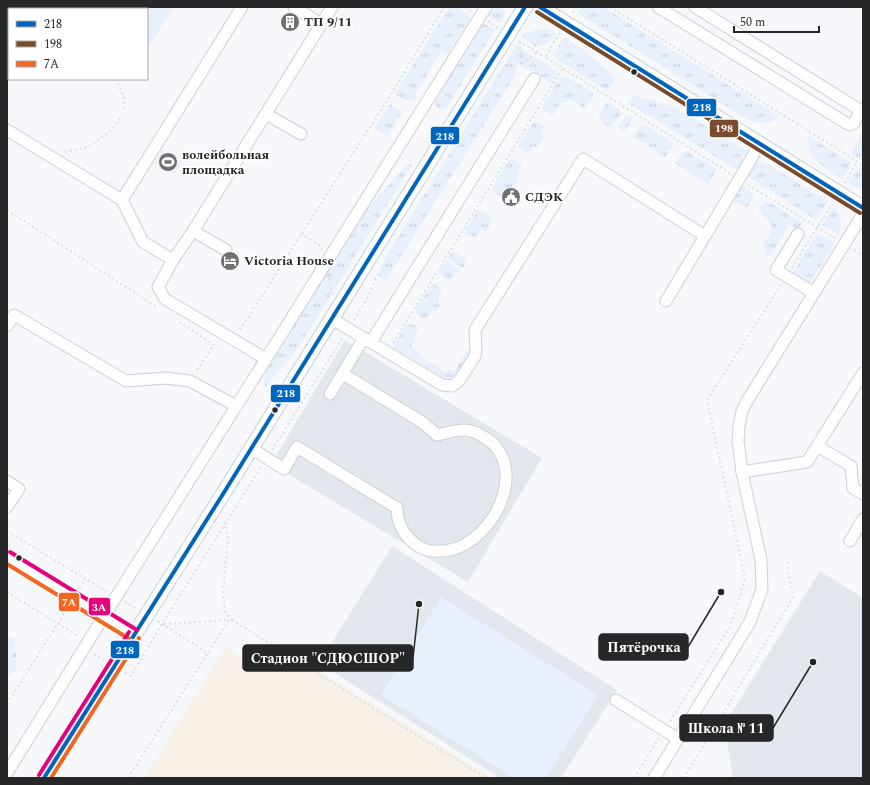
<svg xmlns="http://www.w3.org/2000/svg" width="870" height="785" viewBox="0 0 870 785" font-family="Spectral,serif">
<defs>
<pattern id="grass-tufts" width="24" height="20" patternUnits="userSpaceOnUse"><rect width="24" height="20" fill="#e8f0fd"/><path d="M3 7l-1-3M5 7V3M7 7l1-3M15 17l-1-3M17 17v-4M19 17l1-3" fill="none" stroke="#c7ced9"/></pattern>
<pattern id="forest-firs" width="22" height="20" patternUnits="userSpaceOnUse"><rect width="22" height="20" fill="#e8f0fd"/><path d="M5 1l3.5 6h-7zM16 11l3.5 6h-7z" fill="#c7ced9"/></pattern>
</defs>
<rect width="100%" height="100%" fill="#f6f8fb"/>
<path fill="#f8f1e8" d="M271 641 382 710 492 778H144L225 647 255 665Z"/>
<g fill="#e3e8ee">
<path d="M345 340 542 458 468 582 271 464Z"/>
<path d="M392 546 617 690 561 778H500L319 663Z"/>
<path d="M820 571 863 598V778H733L724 725Z"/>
</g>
<g fill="url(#grass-tufts)">
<path d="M449 7H455L469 15 470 19 447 55 441 51 415 95 417 96 414 101 405 100 395 94Z"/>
<path d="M493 7H503C506 14 504 17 500 23L487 16Z"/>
<path d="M581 7H603L779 116C772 127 757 123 747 119L577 13Z"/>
<path d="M483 23 495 30 448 105 445 110 442 111C437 109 435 106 435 100Z"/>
<path d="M537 29 550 30 556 33C551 42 546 45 536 47L522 37 525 34Z"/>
<path d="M564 37 582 49 614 76 615 80 608 91 555 58 554 54Z"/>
<path d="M517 44 520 46V48L556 71 558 74 552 84 518 64 514 71 516 74 386 280 377 275 387 255Z"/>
<path d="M565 76 593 93V96L585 109 573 100 561 103 552 116 543 111 542 107 559 79Z"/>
<path d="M634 94 644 99 653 100 676 108 747 151 746 160 741 168 736 169 628 103Z"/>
<path d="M607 102 620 110 621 114 611 128 603 123 599 114Z"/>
<path d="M390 104 402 112 388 136 375 128Z"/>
<path d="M628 115 631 117 632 121 624 132 618 128 625 116Z"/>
<path d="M535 120 543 125 545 127 540 135 543 136V139L537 148 534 146 529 153H527L519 148 518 146Z"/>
<path d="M644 125 673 142V146L665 157 634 137 640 126Z"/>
<path d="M862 133 863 134V161L851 153Z"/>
<path d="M809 136 852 163 842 179C832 172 813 161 809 149 807 145 809 139 809 136Z"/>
<path d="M686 151 716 169 715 173 708 184 675 163 682 152Z"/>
<path d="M513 159 521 164 522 166 518 173 519 174 517 176 519 179 511 191 507 188 503 195 500 196 493 192 492 189 509 160Z"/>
<path d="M762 161 828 201 816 220 747 176 755 163Z"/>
<path d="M408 163 412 165 296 351 274 376 266 387 263 385 266 371 363 214Z"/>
<path d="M859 166 863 169V188C857 189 853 186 848 183Z"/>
<path d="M743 186 753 193 754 197 747 208 733 200 741 188Z"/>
<path d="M768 201 802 223 798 230 789 225 770 256 765 253 767 249 762 246C770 234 778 227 763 217L764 215 758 211 763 203Z"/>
<path d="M834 206C841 214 843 224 839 235L822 225Z"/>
<path d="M478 210 490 217 491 223 486 232 481 229 476 237H474L466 233V229Z"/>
<path d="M817 233 835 243 809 285 792 274Z"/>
<path d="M452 251 468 260 463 268 448 259Z"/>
<path d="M446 261 461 270 459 274 455 272 451 279 447 280 440 275 439 272Z"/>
<path d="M433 284 441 288 442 291 438 298 440 300 438 303 440 305 436 312 432 310 427 317 423 319 416 314 415 310 431 286Z"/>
<path d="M410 323 418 327V330L414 336 416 338 412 345 413 348 420 353 419 356 446 372 448 369 454 371 467 350 470 354 453 379 450 381 445 379 395 349 393 345 407 324Z"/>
</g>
<path fill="url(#forest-firs)" d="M7 636 15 639 16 670 7 676Z"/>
<g fill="#e8f0fd">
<path d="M139 7H174L147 49V9H138Z"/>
<path d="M162 150 182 161 175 174 155 163Z"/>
<path d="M441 597 598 695 546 778H514L381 695Z"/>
</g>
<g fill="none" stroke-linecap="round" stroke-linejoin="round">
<defs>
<g id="minor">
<path d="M17 7 21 9"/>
<path d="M294 7 321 24"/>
<path d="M658 7 846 123 850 125 854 123 860 111"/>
<path d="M695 7 863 112"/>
<path d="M63 9 64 7"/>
<path d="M266 114 301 134"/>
<path d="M7 130 122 200 242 7"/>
<path d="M122 200 143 242 173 260"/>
<path d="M193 231 226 250"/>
<path d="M798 234 776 270 814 293"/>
<path d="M705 236 760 144"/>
<path d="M332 319 442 385 452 386 459 381 475 356 476 348 475 330 583 159 705 236 666 301"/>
<path d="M7 326 14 315 126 381 166 378 190 381 236 406"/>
<path d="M371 342 534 79"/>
<path d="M266 359 165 299 158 287 173 260 193 231 332 7"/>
<path d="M330 394 364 338"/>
<path d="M817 446 851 466 853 488 863 494"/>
<path d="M251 448 284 469 297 447 397 508C397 524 405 537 418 546 427 552 440 552 450 550 495 540 531 465 484 437 478 433 471 430 464 430 455 430 446 433 437 435L422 422 343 374"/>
<path d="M742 472 807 462 863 373"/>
<path d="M7 481 19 489 7 507"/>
<path d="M850 541 863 519"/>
<path d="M616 700 678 739"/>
<path d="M7 773 104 616 266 359 486 7"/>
<path d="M654 778 750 622 762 589 761 560 742 472 738 441 739 426 742 411 747 401 863 214"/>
</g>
<g id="major">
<path d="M540 7 863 208"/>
<path d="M7 557 134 635"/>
<path d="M44 778 223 494 525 7"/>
</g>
</defs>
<use href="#minor" stroke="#cdcfd1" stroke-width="13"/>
<use href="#major" stroke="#cdcfd1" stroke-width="16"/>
<g stroke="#dddede" stroke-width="2" stroke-dasharray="2 3" stroke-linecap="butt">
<path d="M92 7V9"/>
<path d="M465 7 471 11"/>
<path d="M610 7 863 165"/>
<path d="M573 13 577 7"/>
<path d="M488 21 498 28"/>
<path d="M560 33 545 57 731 174"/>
<path d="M519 41 545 57"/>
<path d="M520 42 521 65 537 52"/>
<path d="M115 79C121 91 128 99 123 112"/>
<path d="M65 152 88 147 110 132 122 116"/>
<path d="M845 183 857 162"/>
<path d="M748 185 835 238"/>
<path d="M7 210 157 307"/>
<path d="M301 234 321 246 322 249"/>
<path d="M854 250 863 256"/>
<path d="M792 268 832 204"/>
<path d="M329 278 333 295"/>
<path d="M354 320 368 297 376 278"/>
<path d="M179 322 214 345 196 372"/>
<path d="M240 330 390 96 444 7"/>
<path d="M393 343 563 68"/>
<path d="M272 450 343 337"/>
<path d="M7 531 107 592"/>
<path d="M80 588 85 579"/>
<path d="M7 592 78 636"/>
<path d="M125 602 137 609"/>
<path d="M232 620 486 778"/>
<path d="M158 621 209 654"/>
<path d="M164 624 229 620"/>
<path d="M94 654 104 660"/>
<path d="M125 673 131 676 162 624 261 467"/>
<path d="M7 704 67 609"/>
<path d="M670 721 731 625 745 578 707 400 781 285"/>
<path d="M128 778 229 620H232L225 611 223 594 228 539 225 526"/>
<path d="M634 778 659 738"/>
<path d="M684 778 793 597 787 562"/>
</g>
<use href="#minor" stroke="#fefefe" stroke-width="11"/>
<use href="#major" stroke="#fefefe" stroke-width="14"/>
<defs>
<g id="bus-1">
<path d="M540 7 863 208"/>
<path d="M44 778 223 494 525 7"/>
</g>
<path id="bus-2" d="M537 12 860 213"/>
<g id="bus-3">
<path d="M7 564 131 640"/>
<path d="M51 778 139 638"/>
</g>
<g id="bus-4">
<path d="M10 552 137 630"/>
<path d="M39 775 129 632"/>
</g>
</defs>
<use href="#bus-1" stroke="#fff" stroke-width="7"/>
<use href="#bus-2" stroke="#fff" stroke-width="7"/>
<use href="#bus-3" stroke="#fff" stroke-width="7"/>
<use href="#bus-4" stroke="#fff" stroke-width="7"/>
<use href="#bus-1" stroke="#0065bd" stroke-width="4"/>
<use href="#bus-2" stroke="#7a4b2a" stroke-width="4"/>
<use href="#bus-3" stroke="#f26522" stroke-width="4"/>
<use href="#bus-4" stroke="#e5007d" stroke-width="4"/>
</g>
<defs>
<symbol id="building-disc" viewBox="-11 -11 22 22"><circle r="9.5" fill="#6f7072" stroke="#fff"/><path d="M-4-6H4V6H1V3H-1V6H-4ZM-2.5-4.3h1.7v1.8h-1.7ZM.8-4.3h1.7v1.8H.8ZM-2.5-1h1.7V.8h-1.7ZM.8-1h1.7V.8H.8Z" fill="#fff"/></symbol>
<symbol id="stadium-disc" viewBox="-11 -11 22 22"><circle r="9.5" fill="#6f7072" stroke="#fff"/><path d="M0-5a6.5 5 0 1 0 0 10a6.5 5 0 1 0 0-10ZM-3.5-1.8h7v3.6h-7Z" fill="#fff"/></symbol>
<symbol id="civic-disc" viewBox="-11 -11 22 22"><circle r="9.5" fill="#6f7072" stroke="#fff"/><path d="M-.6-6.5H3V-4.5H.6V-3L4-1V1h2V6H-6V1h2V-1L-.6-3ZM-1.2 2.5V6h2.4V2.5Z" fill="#fff"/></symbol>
<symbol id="hotel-disc" viewBox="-11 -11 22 22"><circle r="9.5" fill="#6f7072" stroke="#fff"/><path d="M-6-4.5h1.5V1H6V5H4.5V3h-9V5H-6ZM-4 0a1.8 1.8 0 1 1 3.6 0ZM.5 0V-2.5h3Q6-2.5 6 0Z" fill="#fff"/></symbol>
</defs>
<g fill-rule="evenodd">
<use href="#building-disc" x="279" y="11" width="22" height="22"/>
<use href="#stadium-disc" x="157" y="151" width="22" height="22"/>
<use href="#civic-disc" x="500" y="186" width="22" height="22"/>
<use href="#hotel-disc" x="219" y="250" width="22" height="22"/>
</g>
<g fill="#262728" stroke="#fff" stroke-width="1.5">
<circle cx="634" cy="72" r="3.5"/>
<circle cx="275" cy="410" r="3.5"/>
<circle cx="19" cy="558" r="3.5"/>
</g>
<g text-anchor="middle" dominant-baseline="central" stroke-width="4" stroke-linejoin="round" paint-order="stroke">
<g font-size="13" font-weight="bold" fill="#262728" stroke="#fff" text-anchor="start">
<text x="304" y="22">ТП 9/11</text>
<text x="182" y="155">волейбольная<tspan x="182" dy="15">площадка</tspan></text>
<text x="525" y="197">СДЭК</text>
<text x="244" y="261">Victoria House</text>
</g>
</g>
<path fill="none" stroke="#262728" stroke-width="1.5" d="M721 592L688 647M419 604L413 658M813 662L773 728"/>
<g fill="#262728" stroke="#fff" stroke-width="1.5">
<circle cx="721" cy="592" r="4"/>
<circle cx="419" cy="604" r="4"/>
<circle cx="813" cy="662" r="4"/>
</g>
<g fill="#262728" stroke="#262728" stroke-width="1.5">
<rect x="599" y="634" width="89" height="26" rx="4"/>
<rect x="243" y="645" width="170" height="26" rx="4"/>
<rect x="680" y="715" width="93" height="26" rx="4"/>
</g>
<g font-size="14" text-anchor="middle" font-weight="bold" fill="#fff">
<text x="644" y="652">Пятёрочка</text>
<text x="328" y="663">Стадион "СДЮСШОР"</text>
<text x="726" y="733">Школа № 11</text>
</g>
<g stroke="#fff" stroke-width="1.5">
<rect x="686" y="98" width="31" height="19" rx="4" fill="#0065bd"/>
<rect x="709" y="119" width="30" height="19" rx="4" fill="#7a4b2a"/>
<rect x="430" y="126" width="30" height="19" rx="4" fill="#0065bd"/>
<rect x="270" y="384" width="31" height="19" rx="4" fill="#0065bd"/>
<rect x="58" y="592" width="22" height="20" rx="4" fill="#f26522"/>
<rect x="88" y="597" width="23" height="19" rx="4" fill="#e5007d"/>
<rect x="110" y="640" width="30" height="19" rx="4" fill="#0065bd"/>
</g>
<g font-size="11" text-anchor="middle" font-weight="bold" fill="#fff">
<text x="702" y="111">218</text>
<text x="724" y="132">198</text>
<text x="445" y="140">218</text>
<text x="286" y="397">218</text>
<text x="69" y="606">7А</text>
<text x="99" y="611">3А</text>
<text x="125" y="654">218</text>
</g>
<rect width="870" height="785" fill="none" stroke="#262728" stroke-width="16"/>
<rect x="8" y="8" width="140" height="72" fill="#ffffff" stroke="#a8a9a9"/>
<rect x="16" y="21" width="20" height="6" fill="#0065bd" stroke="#a8a9a9"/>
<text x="44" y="28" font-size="12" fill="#262728">218</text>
<rect x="16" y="41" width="20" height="6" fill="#7a4b2a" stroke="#a8a9a9"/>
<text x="44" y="48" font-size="12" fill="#262728">198</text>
<rect x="16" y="61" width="20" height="6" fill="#f26522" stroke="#a8a9a9"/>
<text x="44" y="68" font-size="12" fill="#262728">7А</text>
<path d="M734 26v6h85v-6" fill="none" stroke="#262728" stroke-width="2"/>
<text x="740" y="26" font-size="12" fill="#262728" stroke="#ffffff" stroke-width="3" paint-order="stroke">50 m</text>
</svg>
